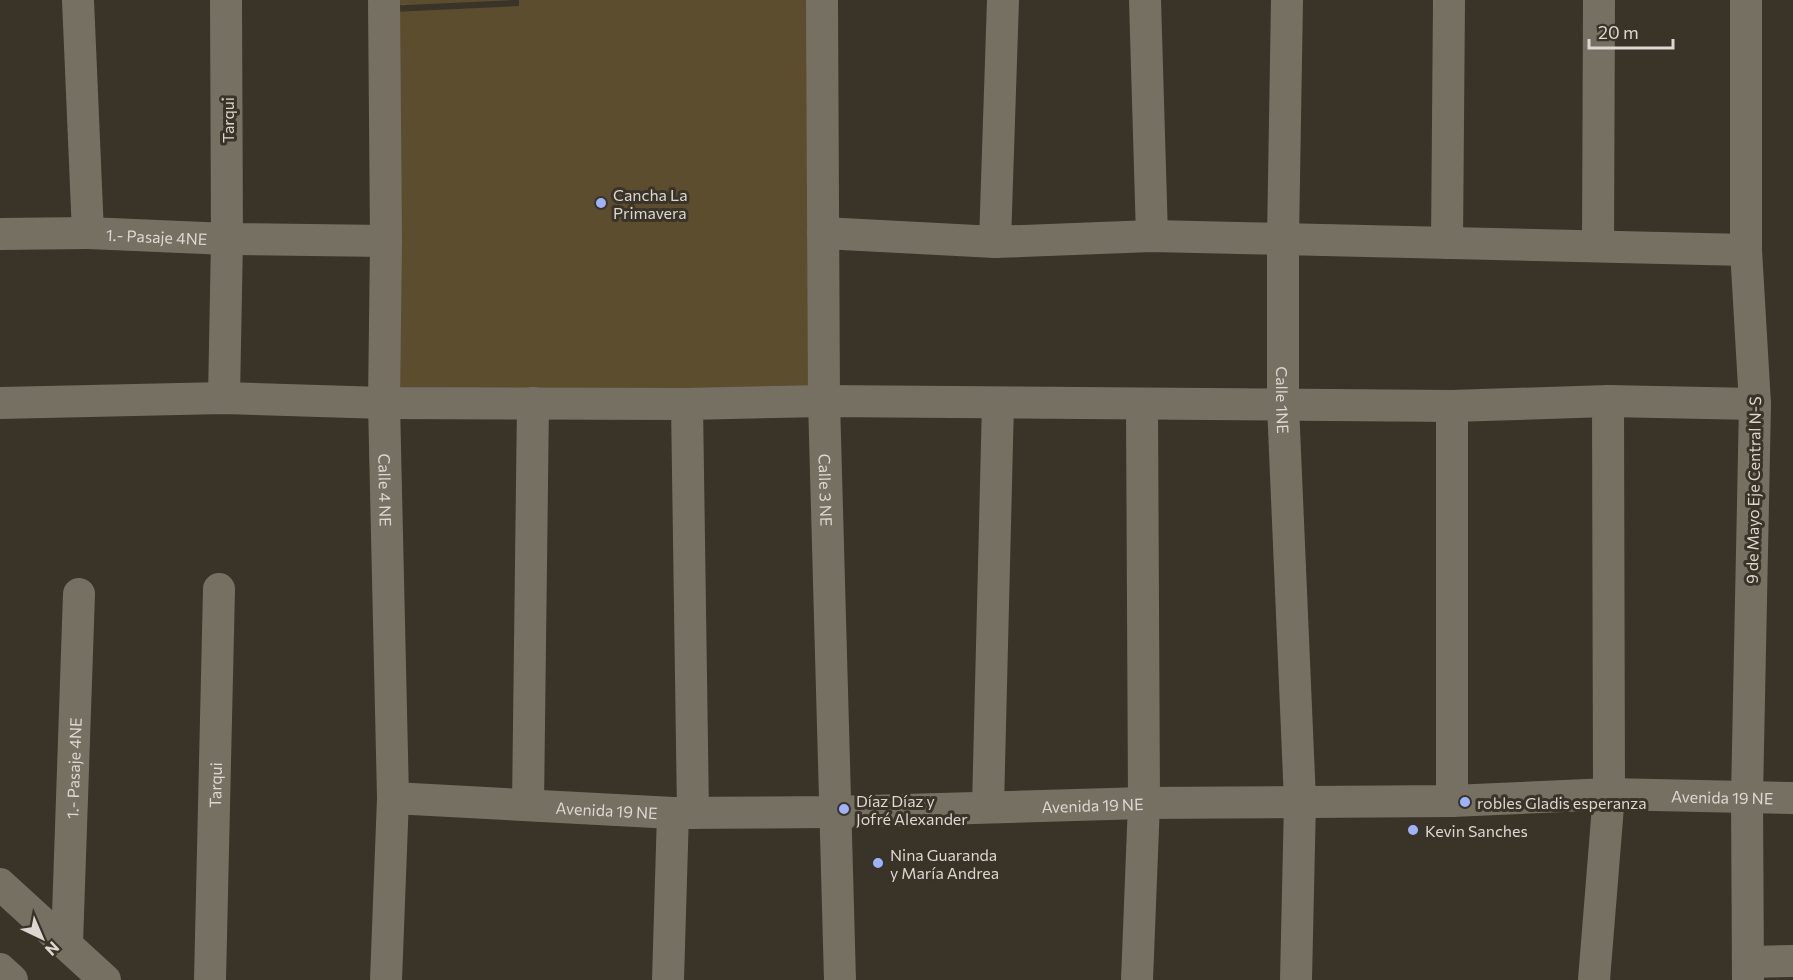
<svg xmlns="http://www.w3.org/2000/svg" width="1793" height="980" viewBox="0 0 1793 980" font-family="Commissioner,sans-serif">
<defs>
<pattern id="park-tufts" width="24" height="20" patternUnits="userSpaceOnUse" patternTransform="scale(1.5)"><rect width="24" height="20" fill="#5c4d2f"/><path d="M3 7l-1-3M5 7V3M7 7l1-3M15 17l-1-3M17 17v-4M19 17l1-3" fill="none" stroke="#73664c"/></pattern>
</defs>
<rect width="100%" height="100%" fill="#393328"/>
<path fill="url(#park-tufts)" d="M387 0H513L386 6Z"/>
<path fill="#5c4d2f" d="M519 0H815L818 395 378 402 392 12 519 6Z"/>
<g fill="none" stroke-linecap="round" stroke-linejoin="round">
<g stroke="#767063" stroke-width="32">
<path id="s1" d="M78 0 88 233 227 239 386 241"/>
<path id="s2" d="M384 0 386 241 384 403 393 798 386 980"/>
<path id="s3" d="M822 0 824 401 840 980"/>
<path d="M1003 0 995 242 1152 236 1746 250"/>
<path d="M1145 0 1152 236"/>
<path id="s4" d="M1287 0 1283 239V405L1300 801 1296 980"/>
<path d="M1746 0V250L1755 404 1747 797 1748 980"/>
<path d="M823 233 995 242"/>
<path d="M0 234 88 233"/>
<path d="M1447 243 1449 0"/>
<path d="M1598 246 1599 0"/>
<path d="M224 398 227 239 226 0"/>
<path d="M0 403 224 398 384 403 687 404 824 401 1452 406 1608 401 1755 404"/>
<path d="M687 404 693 813"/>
<path d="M1452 406V801"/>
<path id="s5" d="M393 798 673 813 834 812 1144 803 1452 801 1609 794 1793 798"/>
<path d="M528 805 533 403"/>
<path d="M988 807 998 403"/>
<path d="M0 884 105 980"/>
<path id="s6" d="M67 944 79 594"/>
<path d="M1748 962 1793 961"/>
<path d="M0 969 12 980"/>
<path id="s7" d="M210 980 219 589"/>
<path d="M668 980 673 813"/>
<path d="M1137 980 1144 803 1142 404"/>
<path d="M1594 980 1609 794 1608 401"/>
</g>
</g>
<g fill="#9eb3fd" stroke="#393328" stroke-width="2">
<circle cx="601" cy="203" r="6"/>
<circle cx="1465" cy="802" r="6"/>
<circle cx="844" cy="809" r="6"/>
<circle cx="1413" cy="830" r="6"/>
<circle cx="878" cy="863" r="6"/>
</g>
<g text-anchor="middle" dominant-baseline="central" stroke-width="6" stroke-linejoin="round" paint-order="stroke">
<g font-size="16" fill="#dcd8d1" stroke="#393328">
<text transform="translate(227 120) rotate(-90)">Tarqui</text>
<text stroke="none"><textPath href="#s1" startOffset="302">1.- Pasaje 4NE</textPath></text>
<text stroke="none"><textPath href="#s4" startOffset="400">Calle 1NE</textPath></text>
<text stroke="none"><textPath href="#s2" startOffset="490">Calle 4 NE</textPath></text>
<text stroke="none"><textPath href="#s3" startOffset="490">Calle 3 NE</textPath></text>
<text transform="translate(1753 490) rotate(-89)">9 de Mayo Eje Central N-S</text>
<text stroke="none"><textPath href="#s6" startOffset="176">1.- Pasaje 4NE</textPath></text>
<text stroke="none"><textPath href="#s7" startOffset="195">Tarqui</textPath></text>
<text stroke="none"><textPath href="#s5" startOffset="1330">Avenida 19 NE</textPath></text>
<text stroke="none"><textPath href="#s5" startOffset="700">Avenida 19 NE</textPath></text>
<text stroke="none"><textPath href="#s5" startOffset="214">Avenida 19 NE</textPath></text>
</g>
<g font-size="16" fill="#dcd8d1" stroke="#393328" text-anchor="start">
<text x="613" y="194">Cancha La<tspan x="613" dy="18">Primavera</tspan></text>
<text x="856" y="800">Díaz Díaz y<tspan x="856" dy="18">Jofré Alexander</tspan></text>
<text x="1477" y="802">robles Gladis esperanza</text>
<text x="1425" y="830">Kevin Sanches</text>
<text x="890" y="854">Nina Guaranda<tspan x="890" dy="18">y María Andrea</tspan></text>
</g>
</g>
<g transform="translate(42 938) rotate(136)" stroke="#393328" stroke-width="4.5" paint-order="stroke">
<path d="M0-4.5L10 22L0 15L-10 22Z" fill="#dcd8d1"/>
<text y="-9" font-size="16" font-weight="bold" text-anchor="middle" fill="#dcd8d1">N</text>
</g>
<path d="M1589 39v9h84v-9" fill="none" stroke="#dcd8d1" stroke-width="3"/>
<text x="1598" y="39" font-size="18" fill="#dcd8d1" stroke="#393328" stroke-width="4.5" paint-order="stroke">20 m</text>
</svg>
